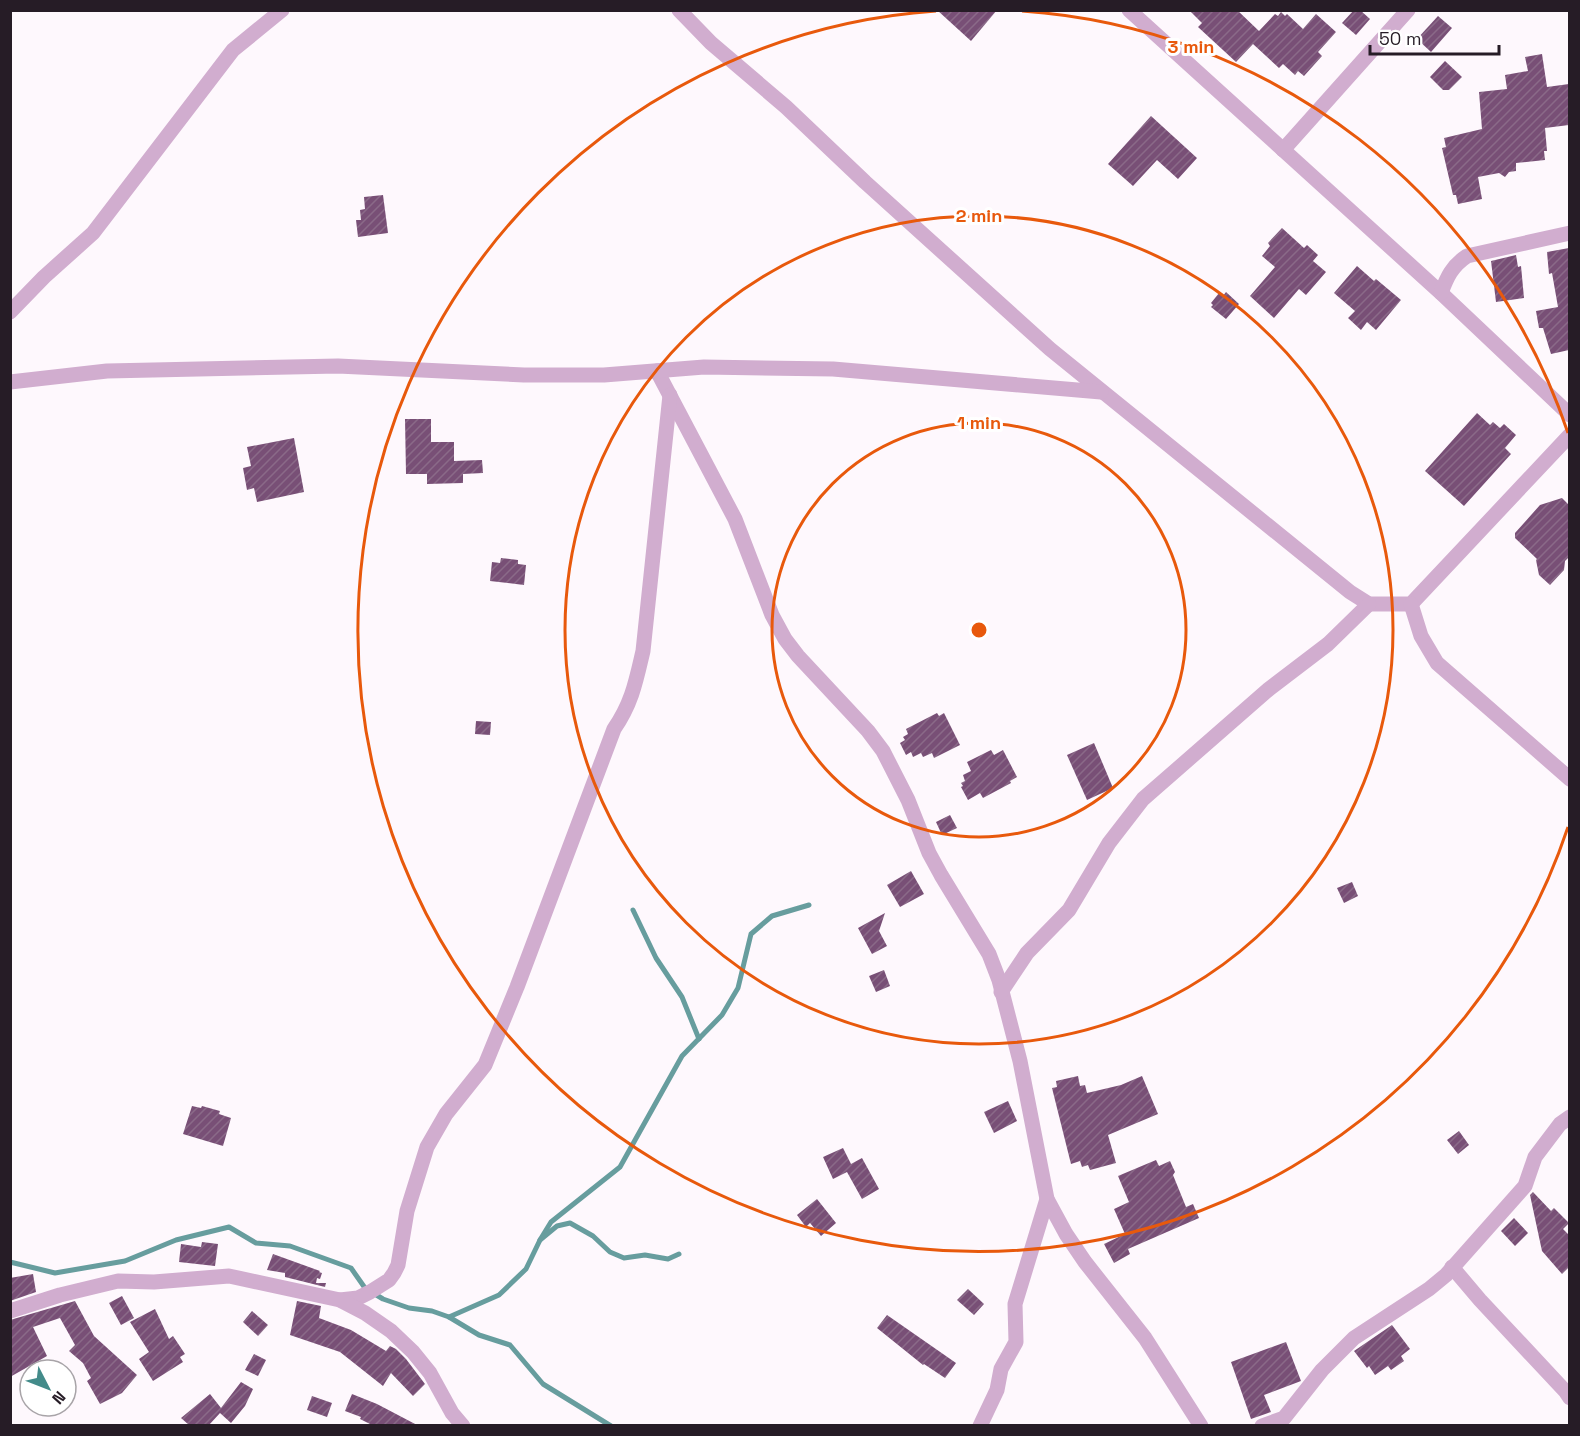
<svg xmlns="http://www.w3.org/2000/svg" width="1580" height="1436" viewBox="0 0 1580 1436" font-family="'Space Grotesk',sans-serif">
<defs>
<pattern id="building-hatch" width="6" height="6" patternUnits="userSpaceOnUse" patternTransform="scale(1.5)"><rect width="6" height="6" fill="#784f76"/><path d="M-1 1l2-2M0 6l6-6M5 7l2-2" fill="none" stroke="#8a6a88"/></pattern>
</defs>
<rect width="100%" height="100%" fill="#fef8fd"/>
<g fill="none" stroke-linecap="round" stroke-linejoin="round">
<g stroke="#679d9e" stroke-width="5">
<path d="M633 910 656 958 682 997 699 1039"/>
<path d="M540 1240 551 1222 620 1167 682 1056 722 1015 738 988 751 934 772 916 809 905"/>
<path d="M10 1262 55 1273 125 1261 176 1240 229 1227 256 1243 290 1246 351 1268 365 1288 383 1299 409 1308 432 1311 449 1317 479 1335 510 1345 543 1384 611 1426"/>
<path d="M449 1317 499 1295 526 1269 540 1240 557 1226 570 1223 593 1236 610 1252 624 1258 645 1255 668 1259 679 1254"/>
</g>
</g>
<g fill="url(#building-hatch)">
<path d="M937 10H997L971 41Z"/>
<path d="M1189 10H1237L1259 31 1275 14 1278 16 1281 12 1285 16 1287 14 1303 29 1316 14 1336 32 1318 52 1322 56 1304 76 1298 71 1295 75 1283 64 1279 68 1253 44 1236 62 1198 27 1202 23Z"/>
<path d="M1354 10H1360L1370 19 1356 35 1342 23Z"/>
<path d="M1438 16 1452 28 1431 52 1417 39Z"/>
<path d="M1542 54 1547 87 1569 84V125L1545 128 1547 151H1544L1545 160 1516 163V171L1509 172 1505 177 1499 173 1478 177 1482 199 1458 204 1456 195H1453L1442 148 1446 147 1444 138 1482 129 1479 92 1507 89 1505 75 1528 71 1525 57Z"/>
<path d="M1445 61 1462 77 1449 90H1443L1430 77Z"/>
<path d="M1151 116 1197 158 1178 179 1157 160 1133 186 1108 164Z"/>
<path d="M383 195 388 233 358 237 356 220H361L360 210 365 209 364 197Z"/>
<path d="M1282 228 1304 248 1307 245 1318 255 1313 261 1326 272 1306 295 1299 289 1274 318 1250 296 1275 267 1262 256 1270 246 1268 243Z"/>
<path d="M1569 248V350L1551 354 1543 328H1539L1536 311 1558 307 1552 273 1549 274 1547 252Z"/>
<path d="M1516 255 1518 267 1521 266 1524 298 1496 302 1491 261Z"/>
<path d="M1357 266 1374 281 1376 279 1401 300 1376 330 1367 322 1361 330 1348 318 1355 311 1334 293Z"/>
<path d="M1226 292 1239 304 1226 319 1211 307 1213 305 1211 303 1219 293 1223 296Z"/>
<path d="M1477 413 1490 425 1493 422 1500 428 1504 424 1516 435 1505 448 1511 454 1464 506 1425 471Z"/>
<path d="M405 419H431V442H454V461L482 460 483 473 463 474V483L427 484V474H406Z"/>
<path d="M294 438 304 492 257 502 254 488 247 490 243 468 251 466 247 447Z"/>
<path d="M1562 498 1569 505V557L1565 561 1564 570 1550 585 1539 575 1536 560 1537 559 1515 538V533L1540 505Z"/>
<path d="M501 558 518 560V564L526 565 524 585 490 581 492 562 500 563Z"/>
<path d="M937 713 939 716 944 713 960 745 934 758 932 753 923 757 921 753 913 757 911 752 906 755 900 743 905 740 903 737 908 734 906 729Z"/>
<path d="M476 721 491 722 490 735 475 734Z"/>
<path d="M1094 743 1113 788 1087 800 1067 755Z"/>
<path d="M991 750 994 755 1003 750 1017 777 1010 781 1011 783 983 798 980 793 968 800 961 787 963 786 961 783 965 781 963 775 971 771 967 762Z"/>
<path d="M950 815 957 828 942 835 936 822Z"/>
<path d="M911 871 924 894 900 907 887 885Z"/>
<path d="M1352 882 1358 896 1344 903 1337 888Z"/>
<path d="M885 913 879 931 887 946 872 954 858 928Z"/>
<path d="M884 970 890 986 876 992 869 976Z"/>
<path d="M1078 1076 1080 1086 1085 1085 1087 1093 1121 1085 1142 1076 1158 1114 1108 1135 1116 1163 1090 1170 1088 1165 1082 1167 1080 1161 1071 1164 1052 1088 1057 1087 1056 1081Z"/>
<path d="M1008 1101 1017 1121 994 1133 984 1112Z"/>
<path d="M192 1106 201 1108 202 1106 220 1111 219 1114 231 1118 223 1146 183 1134Z"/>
<path d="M1459 1131 1469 1145 1458 1154 1447 1140Z"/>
<path d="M843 1148 851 1164 862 1158 879 1189 862 1199 847 1172 833 1179 823 1157Z"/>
<path d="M1156 1160 1159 1166 1170 1161 1175 1172 1173 1175 1186 1207 1193 1204 1199 1218 1128 1249 1130 1254 1114 1263 1104 1244 1125 1234 1114 1209 1129 1202 1118 1176Z"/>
<path d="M1533 1192 1551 1211 1554 1208 1569 1223 1563 1229 1569 1235V1267L1562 1274 1542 1251 1530 1195Z"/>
<path d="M817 1199 836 1223 821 1236 810 1223 806 1227 797 1215Z"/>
<path d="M1514 1218 1528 1233 1515 1246 1501 1231Z"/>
<path d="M202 1242 218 1244 215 1266 179 1262 181 1244 201 1247Z"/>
<path d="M273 1254 320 1271 319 1272 322 1273 320 1279 317 1278 316 1283H326L325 1287 285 1277V1273L267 1270Z"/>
<path d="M33 1274 36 1292 10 1301V1278Z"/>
<path d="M968 1289 984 1304 974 1315 957 1300Z"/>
<path d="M122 1296 134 1318 121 1325 109 1303Z"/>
<path d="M75 1301 94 1336 137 1375 122 1393 100 1404 87 1381 91 1378 83 1363 69 1351 75 1345 60 1318 33 1327 47 1356 10 1377V1320Z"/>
<path d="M297 1301 321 1306 319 1318 351 1330 386 1351 390 1346 396 1349 406 1359 425 1384 413 1396 391 1373 383 1386 340 1352 290 1335Z"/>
<path d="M155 1309 169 1339 173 1336 185 1354 180 1357 183 1362 153 1381 139 1359 149 1352 130 1322Z"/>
<path d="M252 1311 268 1325 258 1336 243 1322Z"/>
<path d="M887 1315 956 1363 945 1378 924 1364 923 1365 877 1328Z"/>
<path d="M1392 1325 1410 1349 1401 1356 1404 1361 1391 1370 1388 1366 1375 1375 1369 1366 1367 1368 1354 1351Z"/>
<path d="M1286 1342 1301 1381 1264 1395 1271 1412 1251 1419 1231 1362Z"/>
<path d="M254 1354 266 1360 258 1376 245 1370Z"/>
<path d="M241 1382 253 1389 245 1406 231 1423 220 1413 209 1425H189L181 1418 210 1394 221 1408Z"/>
<path d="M352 1394 377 1404 417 1425H372L360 1419 361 1417 345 1411Z"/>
<path d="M312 1396 332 1403 327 1417 307 1410Z"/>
</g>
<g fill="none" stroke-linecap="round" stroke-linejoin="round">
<g stroke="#d1adcf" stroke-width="15">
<path d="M679 10 711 43 786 107 865 182 1050 349 1350 592 1369 604H1411L1570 435"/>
<path d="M1129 10 1441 293 1570 415"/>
<path d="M1283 150 1408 10"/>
<path d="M1441 293C1447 277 1452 266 1467 256L1570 233"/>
<path d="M10 312 44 277 93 233 233 50 282 10"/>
<path d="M657 371 735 519 772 615 785 639 798 656 868 731 883 751 908 800 929 853 941 875 989 954 999 980 1020 1061 1047 1199 1066 1234 1085 1262 1145 1338 1201 1426"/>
<path d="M10 382 107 371 338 366 524 375H604L704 367 833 369 1101 392"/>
<path d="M1411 604 1421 636 1437 663 1570 779"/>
<path d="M1001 992 1027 953 1069 910 1109 843 1143 799 1269 689 1328 644 1369 604"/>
<path d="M1452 1267 1480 1300 1566 1392 1570 1398"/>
<path d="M340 1300 358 1298 370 1292 389 1280 394 1273 398 1265 407 1211 427 1147 446 1114 485 1065 517 987 614 729C632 703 636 681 643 651L670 395"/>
<path d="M10 1311 60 1295 118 1281 154 1282 229 1276 340 1300 365 1313 391 1331 413 1352 430 1373 452 1413 463 1426"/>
<path d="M980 1426 997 1390 1001 1369 1016 1342 1015 1304 1047 1199"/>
<path d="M1262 1426 1284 1418 1322 1370 1354 1338 1429 1289 1446 1275 1525 1186 1535 1157 1560 1124 1570 1117"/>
</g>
</g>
<g fill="none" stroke="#e8590c" stroke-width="3">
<circle cx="979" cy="630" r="207"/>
<circle cx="979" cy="630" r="414"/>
<path d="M1568 827A621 621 0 1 1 936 11M1022 11A621 621 0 0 1 1568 433"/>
</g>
<circle cx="979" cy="630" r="9" fill="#e8590c" stroke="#fff" stroke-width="3"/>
<g font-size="18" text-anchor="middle" font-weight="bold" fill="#e8590c" stroke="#fff" stroke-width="6" stroke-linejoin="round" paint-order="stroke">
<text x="1191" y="53">3 min</text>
<text x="979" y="222">2 min</text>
<text x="979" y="429">1 min</text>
</g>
<rect width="1580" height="1436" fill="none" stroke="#261c26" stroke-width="24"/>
<g transform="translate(48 1388) rotate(132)"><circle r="28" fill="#ffffff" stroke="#a8a4a8" stroke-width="1.5"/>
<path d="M0-4.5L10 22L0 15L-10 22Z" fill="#438b8a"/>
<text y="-9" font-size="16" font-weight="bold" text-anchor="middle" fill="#261c26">N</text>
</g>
<path d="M1370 45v9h129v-9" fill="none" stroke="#261c26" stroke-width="3"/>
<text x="1379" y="45" font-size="18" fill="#261c26" stroke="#ffffff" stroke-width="4.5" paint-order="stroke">50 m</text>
</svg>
